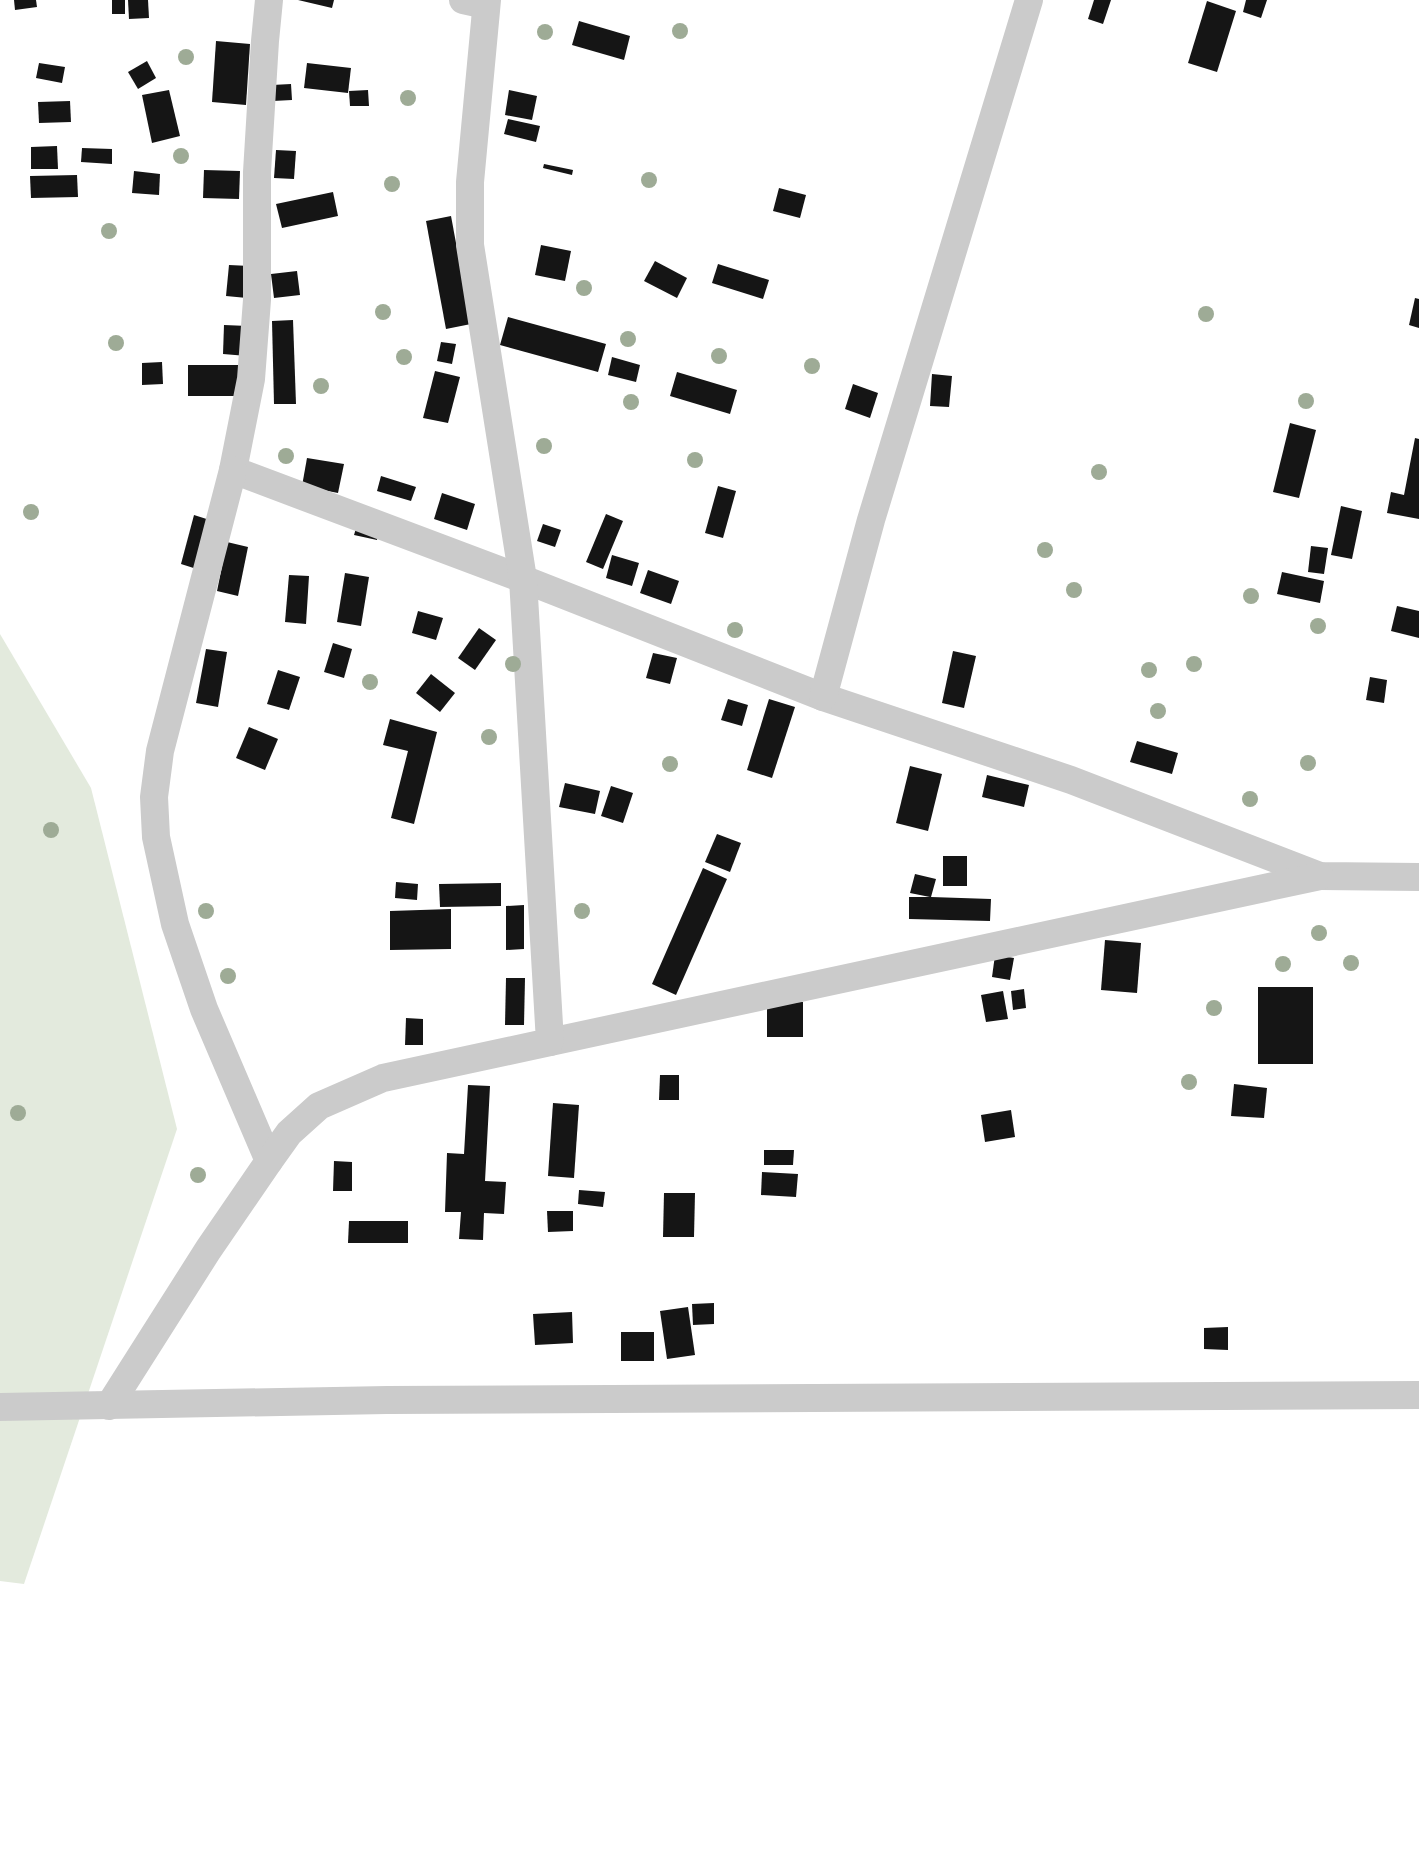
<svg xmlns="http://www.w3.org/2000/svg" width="1419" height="1863" viewBox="0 0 1419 1863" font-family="Poppins,sans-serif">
<rect width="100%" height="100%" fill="#fff"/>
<path fill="#e3eadd" d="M0 634 91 788 177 1129 24 1584 0 1581Z"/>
<g fill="#151515">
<path d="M14 0H36L37 7 15 10Z"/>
<rect x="112" y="0" width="13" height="14"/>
<path d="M128 0H148L149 18 129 19Z"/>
<path d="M298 0H334L332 8Z"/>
<path d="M1094 0H1111L1103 24 1088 19Z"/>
<path d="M1246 0H1267L1261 18 1243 12Z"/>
<path d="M1207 1 1236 11 1217 72 1188 63Z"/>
<path d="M579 21 630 36 624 60 572 45Z"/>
<path d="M216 41 250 44 246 105 212 102Z"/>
<path d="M147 61 156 78 138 89 128 72Z"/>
<path d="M39 63 65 67 62 83 36 78Z"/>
<path d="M307 63 351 68 348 93 304 88Z"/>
<path d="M291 84 292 100 273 101 272 85Z"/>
<path d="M169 90 180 136 152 143 142 95Z"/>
<path d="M368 90 369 106H350L349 91Z"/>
<path d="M509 90 537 96 532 120 505 115Z"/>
<path d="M70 101 71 122 39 123 38 102Z"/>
<path d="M508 119 540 126 536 142 504 134Z"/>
<path d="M57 146 58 169H31V147Z"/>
<path d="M82 148 112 149V164L81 162Z"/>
<path d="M276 150 296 151 294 179 274 178Z"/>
<path d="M544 164 573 170 572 175 543 168Z"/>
<path d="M204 170 240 171 239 199 203 198Z"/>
<path d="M134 171 160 174 159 195 132 193Z"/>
<path d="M77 175 78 197 31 198 30 176Z"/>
<path d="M779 188 806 195 800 218 773 211Z"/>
<path d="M333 192 338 216 282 228 276 204Z"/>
<path d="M451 216 471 324 446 329 426 221Z"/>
<path d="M541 245 571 251 565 281 535 275Z"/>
<path d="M655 261 687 278 677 298 644 281Z"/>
<path d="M718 264 769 280 763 299 712 283Z"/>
<path d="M229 265 250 266 247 298 226 296Z"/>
<path d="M297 271 300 295 274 298 271 274Z"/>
<path d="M1415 298 1419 299V328L1409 325Z"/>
<path d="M508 317 606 344 598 372 500 345Z"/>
<path d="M293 320 296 404H274L272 321Z"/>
<path d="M224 325 248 326 247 356 223 354Z"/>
<path d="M441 342 456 344 452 364 437 361Z"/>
<path d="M612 357 640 365 636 382 608 375Z"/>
<path d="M162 362 163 384 142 385V363Z"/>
<rect x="188" y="365" width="53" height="31"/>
<path d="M435 371 460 377 448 423 423 418Z"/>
<path d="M677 372 737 390 730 414 670 396Z"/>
<path d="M932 374 952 376 949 407 930 406Z"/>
<path d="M853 384 878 393 870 418 845 409Z"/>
<path d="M1290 423 1316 430 1299 498 1273 492Z"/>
<path d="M1415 438 1419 439V519L1387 513 1391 492 1404 495Z"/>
<path d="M307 458 344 464 338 493 302 486Z"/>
<path d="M381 476 416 487 411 501 377 491Z"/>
<path d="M718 486 736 491 723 538 705 533Z"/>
<path d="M442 493 475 504 467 530 434 519Z"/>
<path d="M1341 506 1362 511 1352 559 1331 555Z"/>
<path d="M606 514 623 521 603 569 586 562Z"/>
<path d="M194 515 216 522 203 571 181 564Z"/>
<path d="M543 524 561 530 555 547 537 541Z"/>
<path d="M357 525 379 530 377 540 354 535Z"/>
<path d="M227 542 248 547 238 596 217 591Z"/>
<path d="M1311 546 1328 548 1324 574 1308 572Z"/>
<path d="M612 555 639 563 632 586 606 578Z"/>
<path d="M648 570 679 581 671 604 640 593Z"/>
<path d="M1282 572 1324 581 1320 603 1277 594Z"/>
<path d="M345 573 369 577 361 626 337 622Z"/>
<path d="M289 575 309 576 306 624 285 622Z"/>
<path d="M1397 606 1419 611V638L1391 631Z"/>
<path d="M418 611 443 618 436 640 412 633Z"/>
<path d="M479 628 496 640 475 670 458 658Z"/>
<path d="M333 643 352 649 344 678 324 672Z"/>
<path d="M206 649 227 652 218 707 196 703Z"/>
<path d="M953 651 976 656 964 708 942 703Z"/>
<path d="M653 653 677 658 670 684 646 678Z"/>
<path d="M278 670 300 677 289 710 267 704Z"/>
<path d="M431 674 455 693 440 712 416 693Z"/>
<path d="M1370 677 1387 680 1384 703 1366 700Z"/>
<path d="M728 699 748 705 742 726 721 720Z"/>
<path d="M769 699 795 707 772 778 747 770Z"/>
<path d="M390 719 437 732 414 824 391 818 408 751 383 745Z"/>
<path d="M249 727 278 739 265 770 236 758Z"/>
<path d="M1137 741 1178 753 1172 774 1130 762Z"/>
<path d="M910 766 942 774 928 831 896 823Z"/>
<path d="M987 775 1029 785 1024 807 982 797Z"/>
<path d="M565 783 600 791 595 814 559 807Z"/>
<path d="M611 786 633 793 623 823 601 816Z"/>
<path d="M717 834 741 843 730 872 705 862Z"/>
<rect x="943" y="856" width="24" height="30"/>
<path d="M703 868 727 879 676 995 652 984Z"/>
<path d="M915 874 936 879 931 897 991 899 990 921 909 919V897H930L910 893Z"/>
<path d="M396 882 418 884 417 900 395 898Z"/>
<path d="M501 883V906L440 907 439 884Z"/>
<path d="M524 905V949L506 950V906Z"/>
<path d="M451 909V949L390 950V911Z"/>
<path d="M1105 940 1141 943 1137 993 1101 990Z"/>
<path d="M995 955 1014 958 1010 980 992 977Z"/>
<path d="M506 978H525L524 1025H505Z"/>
<rect x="1258" y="987" width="55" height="77"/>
<path d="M1024 989 1026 1008 1013 1010 1011 991Z"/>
<path d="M1003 991 1008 1019 986 1022 981 995Z"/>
<path d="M803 1002V1037H767V1003Z"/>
<path d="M406 1018 423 1019V1045H405Z"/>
<path d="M660 1075H679V1100H659Z"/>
<path d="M1234 1084 1267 1088 1264 1118 1231 1116Z"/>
<path d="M468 1085 490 1086 485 1181 506 1182 504 1214 484 1213 483 1240 459 1239 461 1212H445L447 1153 464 1154Z"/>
<path d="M553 1103 579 1105 574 1178 548 1176Z"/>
<path d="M1011 1110 1015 1137 985 1142 981 1115Z"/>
<path d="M764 1150H794L793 1165H764Z"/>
<path d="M334 1161 352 1162V1191H333Z"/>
<path d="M762 1172 798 1174 796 1197 761 1195Z"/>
<path d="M579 1190 605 1192 603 1207 578 1204Z"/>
<path d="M664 1193H695L694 1237H663Z"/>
<path d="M547 1211H573V1231L548 1232Z"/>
<path d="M349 1221H408V1243H348Z"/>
<path d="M714 1303V1324L693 1325 692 1304Z"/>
<path d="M688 1307 695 1355 667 1359 660 1311Z"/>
<path d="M572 1312 573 1343 535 1345 533 1314Z"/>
<path d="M1228 1327V1350L1204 1349V1328Z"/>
<rect x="621" y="1332" width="33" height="29"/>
</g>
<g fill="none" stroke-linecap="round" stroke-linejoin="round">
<g stroke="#cbcbcb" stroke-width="28">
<path d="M269 0 265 41 257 172V300L251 379 233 470 523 579 823 697 1071 780 1320 876 1419 877"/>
<path d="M463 0 486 5"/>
<path d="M233 470 160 751 154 797 156 837 175 924 204 1009 269 1161"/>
<path d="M823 697 871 520 1029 0"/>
<path d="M550 1042 1320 876"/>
<path d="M109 1406 208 1250 269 1161 289 1133 319 1106 383 1078 550 1042 523 579 470 245V182L487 0"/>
<path d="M0 1407 387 1400 1419 1395"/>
</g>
</g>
<g fill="#9eab96">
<circle cx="680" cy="31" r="8"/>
<circle cx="545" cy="32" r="8"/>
<circle cx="186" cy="57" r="8"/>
<circle cx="408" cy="98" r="8"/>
<circle cx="181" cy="156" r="8"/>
<circle cx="649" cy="180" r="8"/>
<circle cx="392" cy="184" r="8"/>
<circle cx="109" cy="231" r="8"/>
<circle cx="584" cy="288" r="8"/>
<circle cx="383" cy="312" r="8"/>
<circle cx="1206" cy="314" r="8"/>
<circle cx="628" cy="339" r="8"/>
<circle cx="116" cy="343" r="8"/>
<circle cx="719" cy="356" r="8"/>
<circle cx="404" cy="357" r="8"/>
<circle cx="812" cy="366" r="8"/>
<circle cx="321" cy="386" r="8"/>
<circle cx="1306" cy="401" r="8"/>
<circle cx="631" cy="402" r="8"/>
<circle cx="544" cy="446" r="8"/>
<circle cx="286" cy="456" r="8"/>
<circle cx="695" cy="460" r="8"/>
<circle cx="1099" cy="472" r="8"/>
<circle cx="31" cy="512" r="8"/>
<circle cx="1045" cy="550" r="8"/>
<circle cx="1074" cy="590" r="8"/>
<circle cx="1251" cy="596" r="8"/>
<circle cx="1318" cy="626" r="8"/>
<circle cx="735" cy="630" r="8"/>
<circle cx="513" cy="664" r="8"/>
<circle cx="1194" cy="664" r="8"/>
<circle cx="1149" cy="670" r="8"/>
<circle cx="370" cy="682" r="8"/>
<circle cx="1158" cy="711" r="8"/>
<circle cx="489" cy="737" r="8"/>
<circle cx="1308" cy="763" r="8"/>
<circle cx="670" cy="764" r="8"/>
<circle cx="1250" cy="799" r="8"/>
<circle cx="51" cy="830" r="8"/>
<circle cx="206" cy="911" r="8"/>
<circle cx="582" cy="911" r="8"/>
<circle cx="1319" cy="933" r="8"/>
<circle cx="1351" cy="963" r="8"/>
<circle cx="1283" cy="964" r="8"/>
<circle cx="228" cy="976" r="8"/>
<circle cx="1214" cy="1008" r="8"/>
<circle cx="1189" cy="1082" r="8"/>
<circle cx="18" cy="1113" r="8"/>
<circle cx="198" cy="1175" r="8"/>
</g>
</svg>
